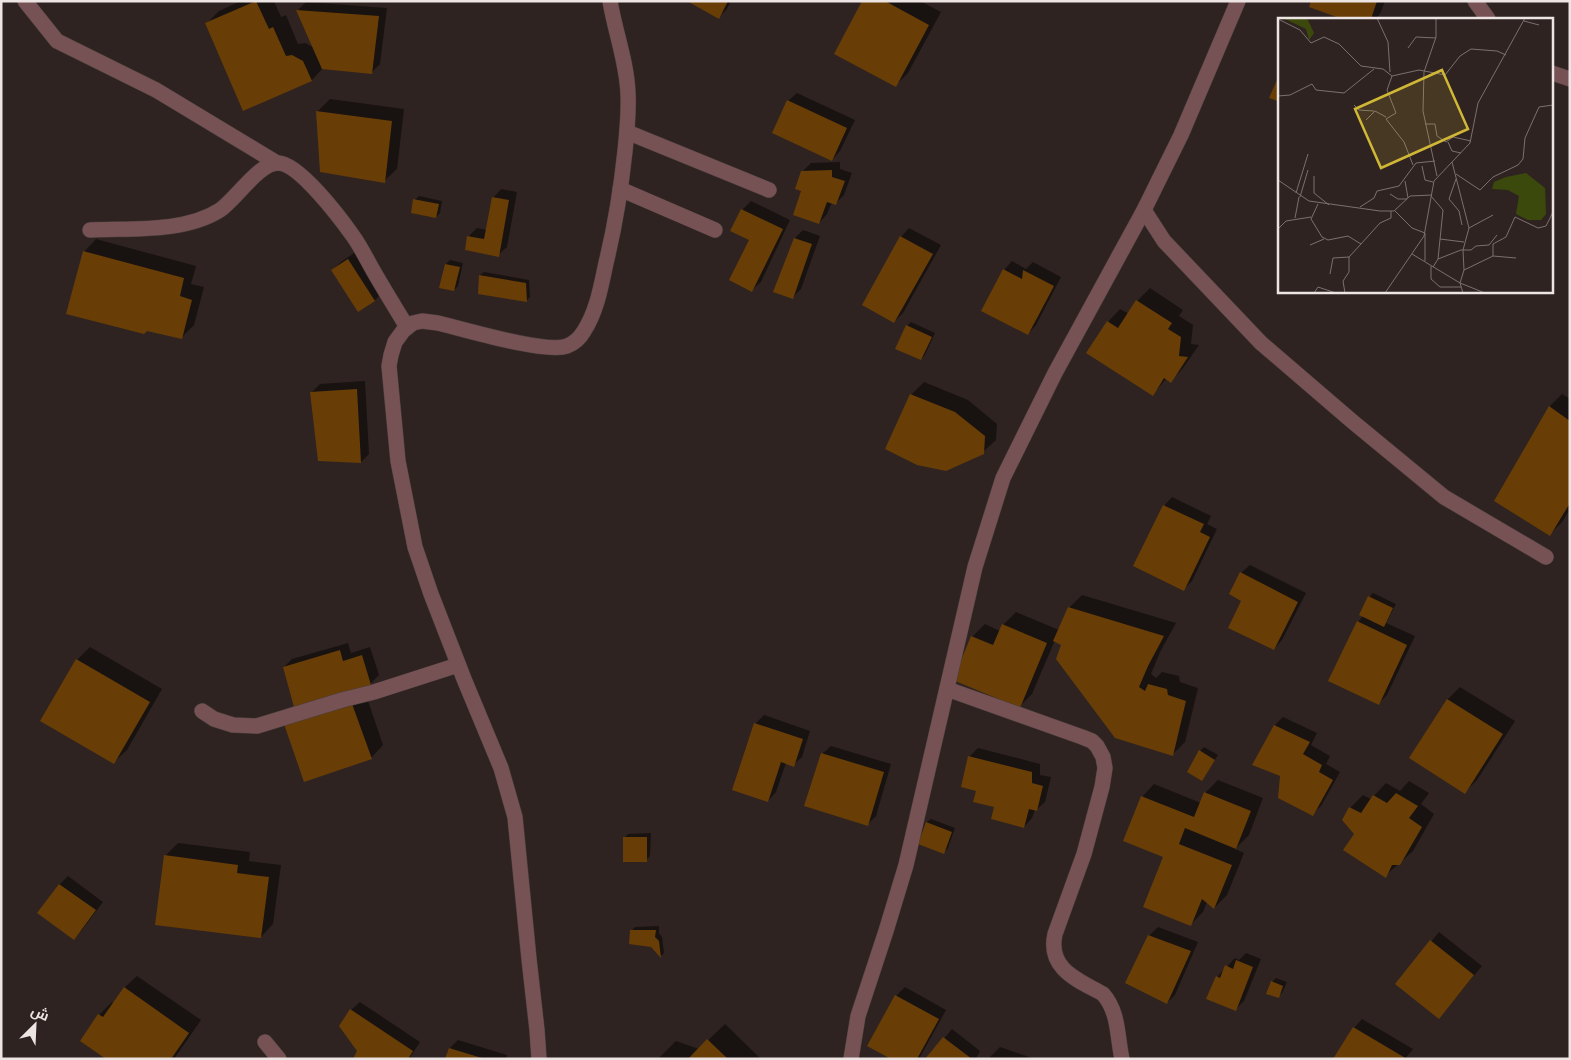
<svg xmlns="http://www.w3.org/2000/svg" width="1571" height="1060" viewBox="0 0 1571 1060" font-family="'Public Sans',Cairo,sans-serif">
<rect width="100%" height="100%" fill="#2e2320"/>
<g fill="#0007">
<path d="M241 1H274L281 17 286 15 298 44 305 43 313 47 298 10 306 2 387 8 380 64 372 72 323 68 312 80 244 109 207 23 219 11Z"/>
<path d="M690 1H731L727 9 719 17Z"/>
<path d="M863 1H920L941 12 908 73 895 86Z"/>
<path d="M1312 1H1385L1380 14 1375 19H1346Z"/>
<path d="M797 93 855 120 840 151 832 160 788 101Z"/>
<path d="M330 99 404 109 397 169 384 181 317 112Z"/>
<path d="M840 162V169L852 173 844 195 835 204 832 202 827 214 819 223 803 191 802 172 811 163Z"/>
<path d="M501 189 517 192 507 247 498 255 468 237 477 228 487 230 493 198Z"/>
<path d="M419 196 442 201 440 213 436 217 415 200Z"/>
<path d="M751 201 790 220 761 282 752 290 750 239 732 230 742 210Z"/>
<path d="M909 228 941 245 903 313 894 322 901 237Z"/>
<path d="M803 230 820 236 801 289 792 298 795 238Z"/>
<path d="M96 239 196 266 191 284 204 287 194 325 181 338 84 252Z"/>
<path d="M357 251 383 292 375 300 358 310 332 270 341 262Z"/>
<path d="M450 260 463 263 458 286 454 290 446 264Z"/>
<path d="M1012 261 1026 269 1033 262 1061 277 1036 325 1028 334 1004 270Z"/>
<path d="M484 272 529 280 530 297 526 301 480 275Z"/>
<path d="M1150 288 1183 310 1179 316 1193 325 1191 344 1199 345 1183 368 1171 381 1167 378 1152 395 1108 322 1120 309 1129 314 1137 301Z"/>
<path d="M911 322 935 333 925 355 921 359 907 326Z"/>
<path d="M365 381 369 454 361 462 311 393 320 384Z"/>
<path d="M924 382 968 400 997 424 996 440 983 452 911 395Z"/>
<path d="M1562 394 1570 399V509L1562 522 1549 535 1550 406Z"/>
<path d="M1172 497 1211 516 1207 524 1217 529 1192 581 1184 589 1164 506Z"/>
<path d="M1250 565 1306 593 1282 640 1274 649 1241 573Z"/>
<path d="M1373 593 1396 604 1386 623 1415 636 1387 695 1379 703 1358 622 1364 615 1369 597Z"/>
<path d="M1082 595 1176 623 1160 652 1151 674 1156 678 1162 672 1179 676 1180 682 1198 688 1185 742 1173 754 1063 645 1055 640 1032 694 1019 707 972 637 985 624 1000 631 1003 625 1016 612 1059 630 1069 608Z"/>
<path d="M348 643 351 653 370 647 379 675 370 684 284 667 292 659Z"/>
<path d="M90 647 162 689 127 750 114 762 77 660Z"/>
<path d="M1460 687 1515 721 1477 780 1465 792 1411 758 1448 699Z"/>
<path d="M364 689 383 745 371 758 285 725Z"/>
<path d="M764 715 810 731 802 757 793 765 786 763 776 792 768 801 755 724Z"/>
<path d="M1283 717 1317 733 1311 745 1330 756 1326 764 1340 772 1321 806 1312 814 1281 776 1275 725Z"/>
<path d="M831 746 891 764 876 816 868 824 822 754Z"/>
<path d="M1204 747 1218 755 1202 779 1200 751Z"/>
<path d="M978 748 1040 764V775L1051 777 1045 802 1036 810H1035L1032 818 1024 827 996 806 977 790 969 757Z"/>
<path d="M1218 780 1263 798 1249 835 1235 849 1244 853 1227 895 1214 908 1207 902 1203 912 1190 925 1142 797 1154 784 1201 803 1205 793Z"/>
<path d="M1409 781 1429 793 1421 804 1434 814 1413 851 1385 876 1355 834 1343 820 1350 808 1363 795 1371 799 1386 783 1400 791Z"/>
<path d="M931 819 955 828 948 848 944 852 919 843 927 822Z"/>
<path d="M651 833 650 856 646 860 624 838 628 834Z"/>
<path d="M178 843 250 852 249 861 281 865 273 924 261 937 165 856Z"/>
<path d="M68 876 103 902 82 930 74 939 39 913 60 884Z"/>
<path d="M659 926V933L662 937 664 953 661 956 652 946 631 931 635 927Z"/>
<path d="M1158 927 1198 942 1175 995 1167 1003 1149 936Z"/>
<path d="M1439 932 1482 966 1439 1018 1397 983Z"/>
<path d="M1246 953 1261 959 1244 1001 1235 1010 1217 977 1235 958 1239 960Z"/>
<path d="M137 976 201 1020 174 1059H108L99 1015 112 1002 114 1004 124 988Z"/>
<path d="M1276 978 1287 982 1282 993 1278 997 1272 982Z"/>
<path d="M905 987 946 1010 919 1059H894L869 1045 896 996Z"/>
<path d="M360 1002 420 1042 409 1059H354L359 1051 351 1010Z"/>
<path d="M1362 1019 1413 1049 1405 1059 1354 1028Z"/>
<path d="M725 1024 761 1059H658L676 1041 699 1049Z"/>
<path d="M952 1029 980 1051 976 1059H927Z"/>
<path d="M458 1040 507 1055 506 1059H447L450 1048Z"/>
<path d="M1000 1047 1035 1059H988Z"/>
</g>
<g fill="#683e06">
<path d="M256 1 269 29 273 27 286 56 292 55 303 61 312 81 243 111 205 23Z"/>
<path d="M687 1H728L719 19Z"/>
<path d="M862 1H885L929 25 896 87 834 54Z"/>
<path d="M1311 1H1377L1371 19H1342L1309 7Z"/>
<path d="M296 10 379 16 372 74 322 69Z"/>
<path d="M1280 73V102L1269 98Z"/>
<path d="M787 100 847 128 832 161 772 133Z"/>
<path d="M316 111 392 121 385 183 320 172Z"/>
<path d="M832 170V177L845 181 836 205 827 202 819 224 793 215 801 191 795 189 801 171Z"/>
<path d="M492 197 509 200 499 257 465 250 467 236 484 239Z"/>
<path d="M413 199 439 204 436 218 411 213Z"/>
<path d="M741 209 783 229 752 292 729 280 749 240 730 231Z"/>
<path d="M900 236 933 254 894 323 862 305Z"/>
<path d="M794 238 812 244 793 299 773 292Z"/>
<path d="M83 251 184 278 180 296 192 300 182 339 147 331 144 334 66 314Z"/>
<path d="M348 259 375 301 358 312 331 270Z"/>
<path d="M445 264 460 267 454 291 439 288Z"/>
<path d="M1003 269 1022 279 1023 270 1054 286 1028 335 981 311Z"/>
<path d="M479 275 526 283 527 302 478 294Z"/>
<path d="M1136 300 1172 323 1168 329 1181 337 1179 356 1188 357 1171 383 1164 378 1153 396 1086 353 1107 321 1118 328Z"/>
<path d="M906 325 932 337 921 360 895 349Z"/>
<path d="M357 389 361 463 318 461 310 392Z"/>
<path d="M910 394 955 412 985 436 984 454 946 471 917 465 885 449Z"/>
<path d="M1549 406 1570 421V503L1550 536 1494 501Z"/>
<path d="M1163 505 1204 524 1200 532 1210 537 1184 591 1133 566Z"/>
<path d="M1240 572 1298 602 1274 650 1228 628 1241 601 1229 594Z"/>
<path d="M1368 596 1393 608 1384 627 1359 615Z"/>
<path d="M1068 607 1164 636 1148 666 1139 687 1145 691 1148 684 1167 689 1168 695 1186 701 1173 756 1115 738 1056 659 1061 645 1053 641Z"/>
<path d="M1357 621 1407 645 1379 705 1328 681Z"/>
<path d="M1002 624 1047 643 1020 708 953 680 971 636 993 645Z"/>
<path d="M340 650 343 661 362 655 371 685 294 707 283 667Z"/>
<path d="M76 659 150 702 114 764 40 721Z"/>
<path d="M1447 699 1503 734 1465 794 1409 758Z"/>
<path d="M351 701 372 759 304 782 284 724Z"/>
<path d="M754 723 803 739 794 767 781 762 768 802 732 790Z"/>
<path d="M1274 725 1310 742 1303 754 1322 765 1319 772 1333 780 1313 816 1278 798 1280 776 1252 765Z"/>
<path d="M1199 750 1215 760 1202 781 1187 772Z"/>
<path d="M821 753 884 772 868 826 804 806Z"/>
<path d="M968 756 1032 772V783L1043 786 1037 811 1029 809 1024 828 991 819 994 807 973 802 976 791 961 787Z"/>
<path d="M1204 792 1251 811 1236 849 1185 828 1179 844 1232 865 1214 909 1202 899 1191 926 1143 907 1163 857 1123 841 1141 796 1194 817Z"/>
<path d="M1396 793 1418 806 1409 818 1422 827 1400 865H1392L1386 878 1343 850 1354 834 1342 820 1349 807 1361 813 1373 795 1387 803Z"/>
<path d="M926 822 952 832 944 854 918 844Z"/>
<rect x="623" y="837" width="24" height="25"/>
<path d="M164 855 238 865 237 873 269 877 261 938 155 925Z"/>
<path d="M59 884 96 910 74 940 37 913Z"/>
<path d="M630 930H656L655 937 659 941 661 958 651 947 629 944Z"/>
<path d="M1148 935 1191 951 1167 1004 1125 983Z"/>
<path d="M1430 940 1474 975 1439 1019 1395 984Z"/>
<path d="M1236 960 1253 967 1236 1011 1206 999 1216 976 1220 978 1225 965 1233 969Z"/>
<path d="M1271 981 1283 986 1279 998 1266 994Z"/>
<path d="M124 987 189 1033 171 1059H106L80 1041 98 1014 103 1017Z"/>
<path d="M895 995 939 1019 917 1059H891L867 1046Z"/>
<path d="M350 1009 413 1051 408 1059H353L357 1051 339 1026Z"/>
<path d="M1353 1027 1407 1059H1333Z"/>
<path d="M943 1037 972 1059H925Z"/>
<path d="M707 1039 728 1059H688Z"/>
<path d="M449 1048 482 1058V1059H445Z"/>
</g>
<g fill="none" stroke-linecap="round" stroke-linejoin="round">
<defs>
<g id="minor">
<path d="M25 1 57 41 156 90 277 163"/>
<path d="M1475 1 1488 19"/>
<path d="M1552 73 1570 79"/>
<path d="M627 132 769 190"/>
<path d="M620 189 715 230"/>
<path d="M1144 210 1164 241 1261 343 1353 422 1444 497 1546 557"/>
<path d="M90 230C131 228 184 233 220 210 236 199 259 163 278 163 299 163 341 219 353 236 361 247 367 260 374 272 385 291 396 309 407 327"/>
<path d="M947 689 1082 737 1092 741 1097 746 1103 757 1105 768 1102 787 1084 854 1055 934C1047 969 1078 980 1103 994 1119 1012 1117 1036 1122 1059"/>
<path d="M202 711 214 719 233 725 257 726 342 700 374 692 458 665"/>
<path d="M265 1042 279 1059"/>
<path d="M539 1059 537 1030 529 959 515 817 501 768 464 679 431 594 415 547 398 461 389 366 391 355 395 342 403 331 413 323 422 321 438 323C463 329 546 354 567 346 575 343 580 338 584 331 597 311 601 286 606 263 615 226 621 189 625 151 627 132 629 113 628 94 627 62 615 32 610 1"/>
<path d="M851 1059 858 1016 886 931 906 865 975 567 1003 478 1055 373 1144 210 1181 135 1238 1"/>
</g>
</defs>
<use href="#minor" stroke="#493e3b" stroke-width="16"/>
<use href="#minor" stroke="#765254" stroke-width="15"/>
</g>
<g transform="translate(1278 18)">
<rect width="275" height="275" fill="#2e2320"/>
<path d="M5 0H29L36 15 31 22 28 11ZM248 155 267 170 268 196 263 202H250L238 196 241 178 230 172 214 171 216 164 228 159Z" fill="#3c490d"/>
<path fill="none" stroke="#7a716e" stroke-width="1" d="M99 0 110 24 112 54M158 0V19L146 54 145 93 159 158M0 1 22 12 33 25 46 19 61 26 83 48 105 51 114 58M246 3 261 7M130 30 138 19 158 20M0 78 12 77 34 66 38 72 66 75 96 51M76 87 81 92 96 93M88 102 97 93 108 99M147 106H157L159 118 168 124 175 119 193 123M170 124 174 133 183 135M174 144 191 210 185 232 186 252M135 147 126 124 108 101 118 95 109 72 114 58 141 52 167 57 182 38 193 31 219 33 228 37M144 148 147 162 155 164M178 156 202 172 215 159 240 147 245 141 247 120 261 89 275 87M36 158V175L51 187M178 161 171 181 181 193 184 207M0 162 31 183 102 193H116L132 178 154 177M127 163 130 180M18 175 30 136M112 176 120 181H129M153 178 165 192 160 241M22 179 30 152M40 186 33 201 44 219 50 222 70 218 83 226 102 205 113 200V193M82 189 96 180 99 173 121 168 138 145 157 143M117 193 134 210 147 215V243M17 200 21 179M191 210 215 197M0 211 8 203 33 199M162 221 186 224M32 227 46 221M134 236 182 265 207 275M215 238V226L228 219 237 199 260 210 268 208 275 194M153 248V261L162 269H183M155 249 160 241 183 232H193L198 228 211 227 219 217M52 256 55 240 71 239 83 226M36 275 40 269 58 275M67 275 65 263 71 254V239M107 275 146 218 156 163 192 125 200 85 247 0M185 275 182 265 186 252 215 238 238 240"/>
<path fill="#d0b736" fill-opacity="0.15" stroke="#d0b736" stroke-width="2.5" d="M164 52 190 111 103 150 77 91Z"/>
<rect width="275" height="275" fill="none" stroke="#ede5e3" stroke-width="2.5"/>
</g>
<rect width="1571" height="1060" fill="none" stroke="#ede5e3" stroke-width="5"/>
<g transform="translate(35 1025) rotate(24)" stroke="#2e2320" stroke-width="4" paint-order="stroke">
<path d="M0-4L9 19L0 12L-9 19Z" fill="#ede5e3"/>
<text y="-8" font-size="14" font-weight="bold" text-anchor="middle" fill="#ede5e3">ش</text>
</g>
</svg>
